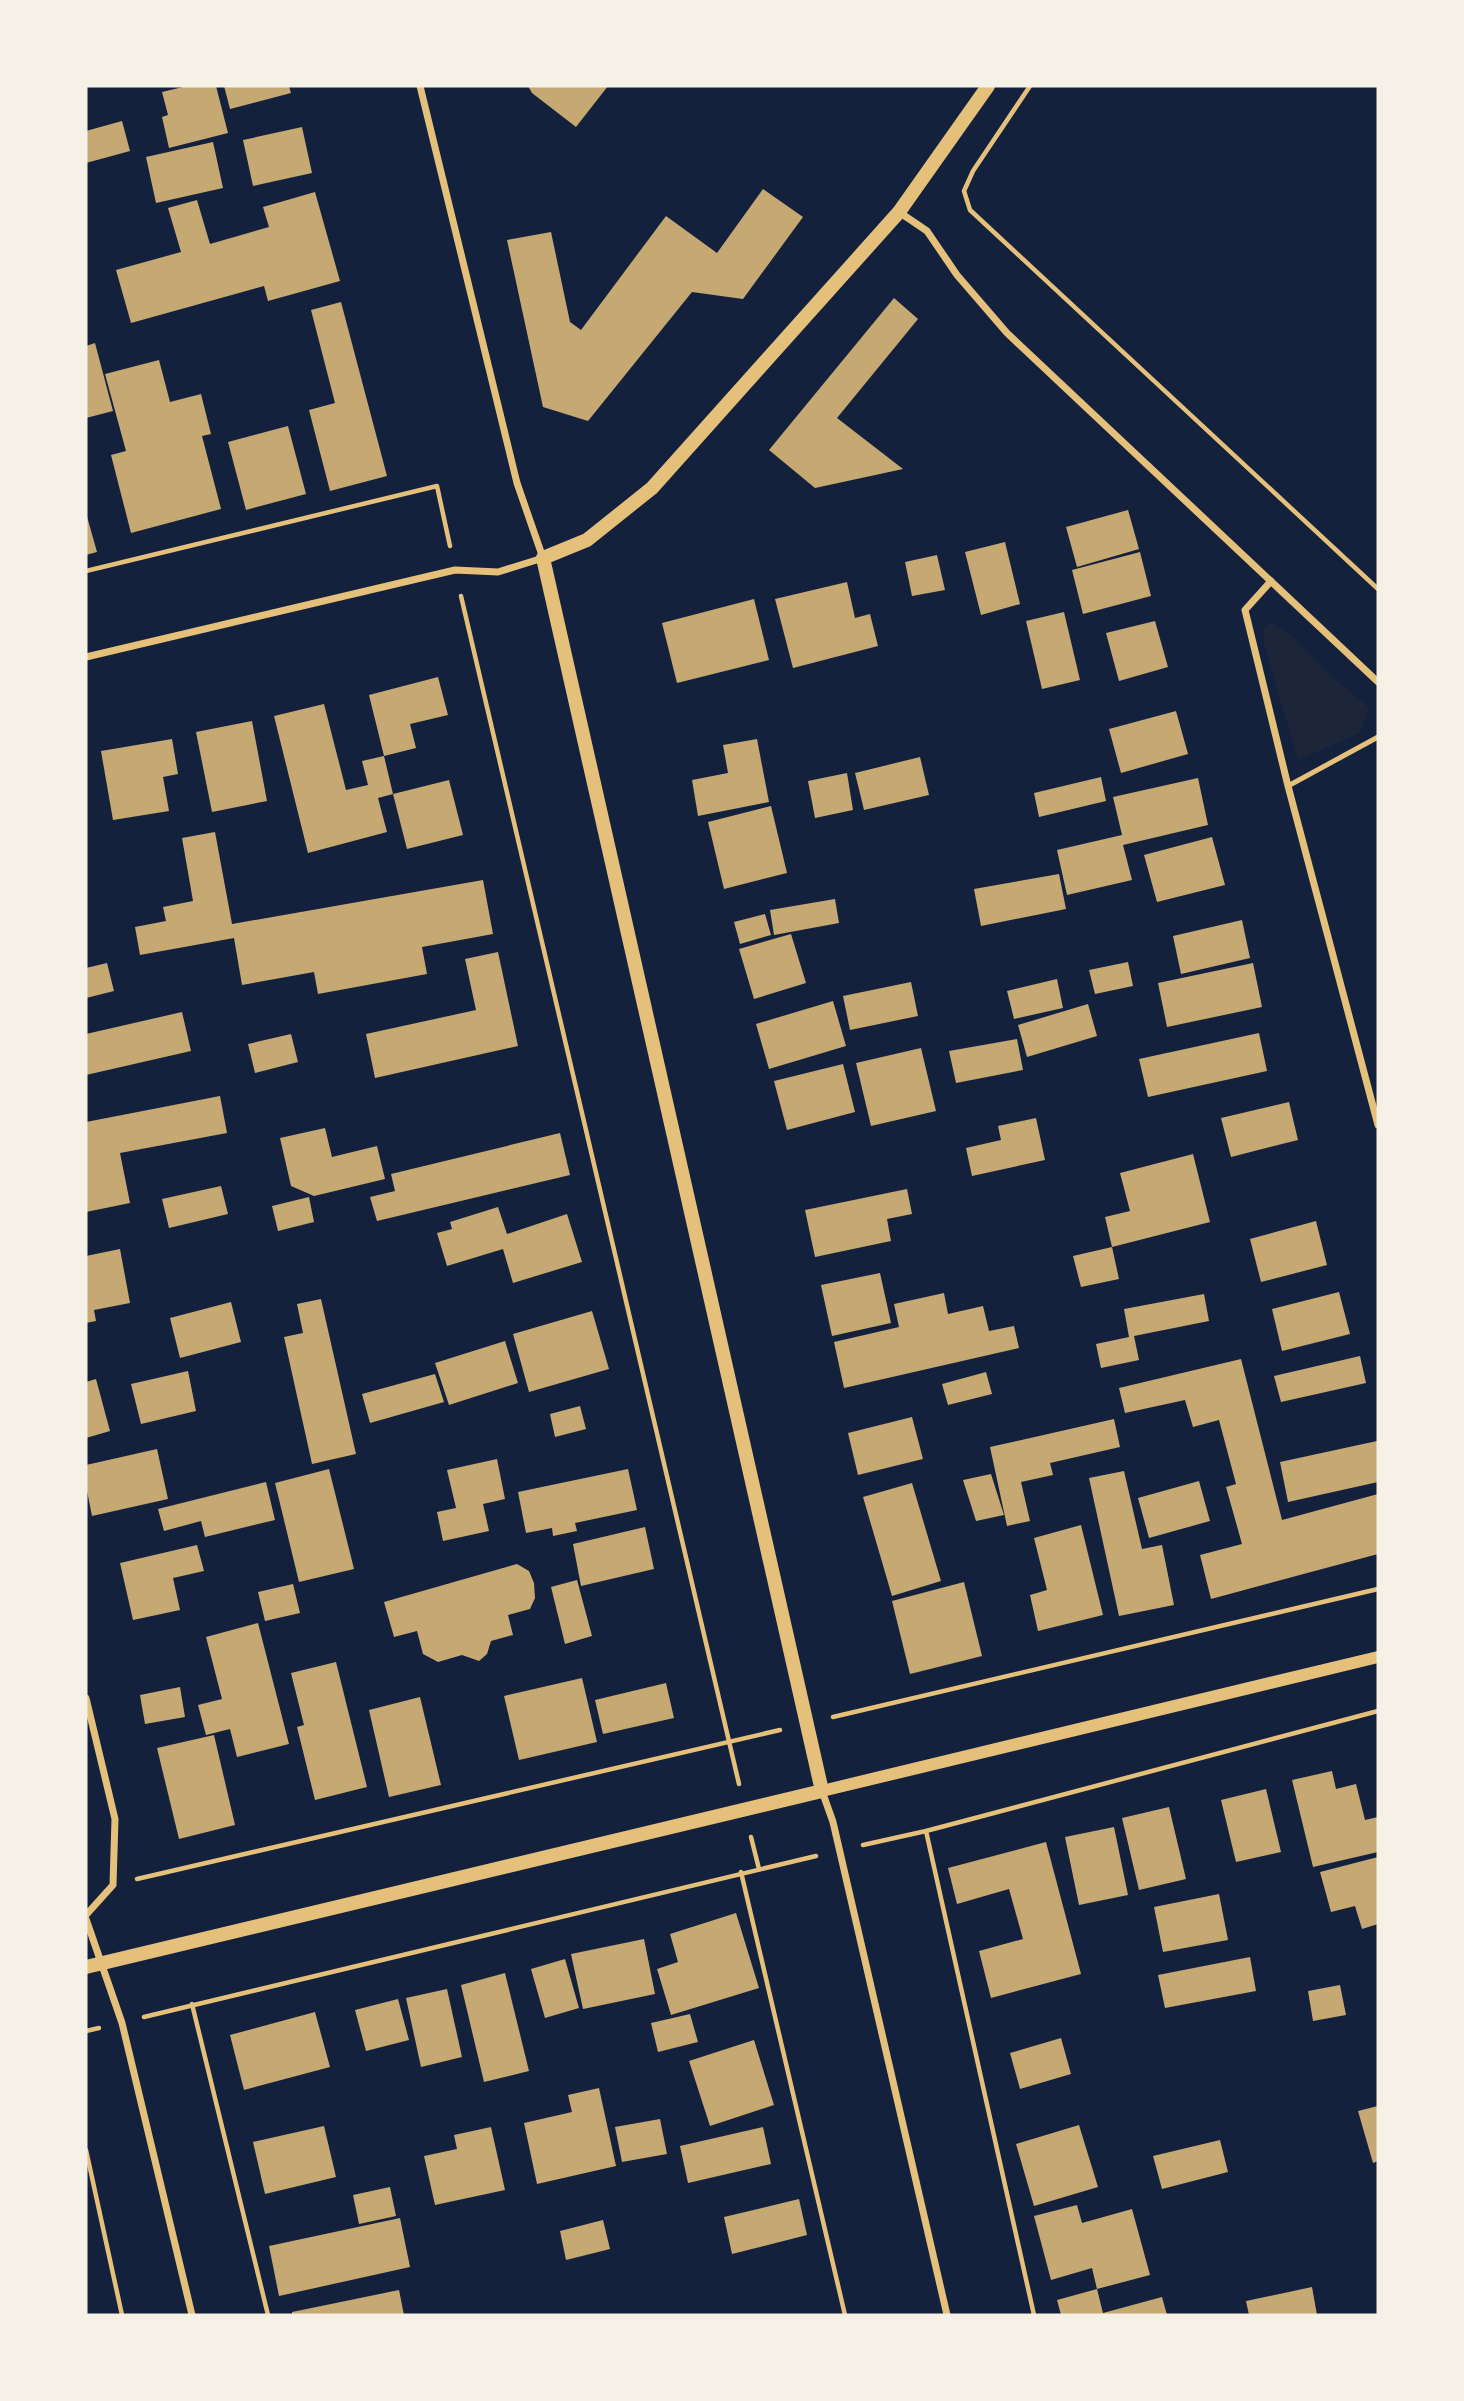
<svg xmlns="http://www.w3.org/2000/svg" width="1464" height="2401" viewBox="0 0 1464 2401" font-family="'Fira Sans',sans-serif">
<rect width="100%" height="100%" fill="#14213d"/>
<path fill="#1d2539" d="M1269 622 1291 635 1330 675 1369 708 1360 733 1298 760 1264 644 1263 629Z"/>
<g fill="#c6a872">
<path d="M187 86H216L228 133 169 148 162 117 168 115 162 92Z"/>
<path d="M224 86H289L291 93 230 109Z"/>
<path d="M528 86H608L576 127 532 93Z"/>
<path d="M122 121 130 151 86 163V131Z"/>
<path d="M302 127 312 173 253 186 243 140Z"/>
<path d="M213 142 223 188 156 203 146 157Z"/>
<path d="M763 189 803 217 743 299 692 292 588 421 543 407 507 240 551 232 570 322 581 330 666 216 717 253Z"/>
<path d="M315 192 340 281 268 301 264 286 131 323 116 270 181 252 168 208 197 200 210 244 269 227 263 207Z"/>
<path d="M894 298 918 319 837 418 903 469 815 488 769 450Z"/>
<path d="M341 302 387 476 330 491 309 410 335 403 311 310Z"/>
<path d="M95 343 113 411 86 418V346Z"/>
<path d="M159 360 170 402 201 394 211 434 202 436 221 509 131 533 111 455 126 451 105 374Z"/>
<path d="M288 426 306 494 246 510 228 442Z"/>
<path d="M1128 510 1139 549 1077 567 1066 527Z"/>
<path d="M86 513 97 552 86 555Z"/>
<path d="M1005 542 1020 604 981 615 965 552Z"/>
<path d="M1140 552 1151 596 1083 614 1072 570Z"/>
<path d="M937 555 945 590 912 596 905 562Z"/>
<path d="M847 582 855 618 870 614 878 646 793 668 775 599Z"/>
<path d="M754 599 769 660 677 683 662 623Z"/>
<path d="M1064 612 1080 680 1042 689 1026 621Z"/>
<path d="M1155 621 1168 667 1119 681 1106 633Z"/>
<path d="M438 677 448 715 410 724 416 748 384 756 369 695Z"/>
<path d="M324 704 346 790 368 785 362 761 384 756 393 794 378 798 387 832 308 853 274 716Z"/>
<path d="M1176 711 1188 754 1121 773 1109 729Z"/>
<path d="M252 721 267 801 212 812 196 732Z"/>
<path d="M172 739 178 774 163 777 169 811 113 820 101 751Z"/>
<path d="M757 739 769 802 698 816 692 780 728 773 723 745Z"/>
<path d="M920 757 929 795 864 810 855 773Z"/>
<path d="M847 773 853 810 815 818 808 781Z"/>
<path d="M1101 777 1106 801 1039 817 1034 793Z"/>
<path d="M1198 778 1208 825 1123 845 1132 880 1067 895 1057 850 1122 835 1113 797Z"/>
<path d="M449 780 463 835 407 849 393 794Z"/>
<path d="M771 806 787 873 724 889 708 822Z"/>
<path d="M215 832 232 924 483 880 493 934 422 947 427 974 318 994 314 972 242 985 234 938 140 955 135 927 166 921 163 907 193 901 182 838Z"/>
<path d="M1212 837 1225 885 1157 902 1144 855Z"/>
<path d="M1059 874 1066 909 981 926 974 889Z"/>
<path d="M835 899 839 923 774 935 770 910Z"/>
<path d="M765 914 771 935 740 944 734 922Z"/>
<path d="M1242 920 1250 958 1181 974 1173 936Z"/>
<path d="M791 934 806 983 754 999 739 949Z"/>
<path d="M498 952 518 1046 375 1078 366 1034 476 1010 465 959Z"/>
<path d="M1128 962 1133 986 1095 994 1089 970Z"/>
<path d="M107 963 114 991 86 998V968Z"/>
<path d="M1253 963 1262 1007 1167 1027 1158 983Z"/>
<path d="M1057 979 1063 1008 1014 1019 1007 991Z"/>
<path d="M911 982 918 1016 850 1030 843 996Z"/>
<path d="M833 1001 846 1046 769 1069 756 1024Z"/>
<path d="M1088 1004 1097 1036 1027 1057 1018 1025Z"/>
<path d="M182 1012 191 1051 86 1075V1034Z"/>
<path d="M1259 1033 1267 1071 1148 1097 1139 1059Z"/>
<path d="M291 1034 298 1062 255 1073 248 1044Z"/>
<path d="M1017 1039 1023 1070 956 1083 949 1051Z"/>
<path d="M921 1048 936 1111 871 1126 856 1063Z"/>
<path d="M843 1064 855 1112 787 1130 774 1081Z"/>
<path d="M220 1096 227 1133 120 1153 130 1203 86 1212V1122Z"/>
<path d="M1289 1102 1298 1140 1231 1157 1221 1118Z"/>
<path d="M1036 1118 1045 1160 972 1176 966 1148 1001 1140 998 1126Z"/>
<path d="M325 1128 332 1157 377 1146 385 1179 314 1196 291 1186 280 1138Z"/>
<path d="M560 1133 570 1175 377 1221 370 1197 395 1191 391 1174Z"/>
<path d="M1193 1154 1210 1222 1112 1247 1119 1279 1081 1287 1073 1256 1112 1247 1105 1217 1130 1211 1120 1173Z"/>
<path d="M221 1186 228 1214 169 1228 162 1199Z"/>
<path d="M907 1189 912 1214 887 1219 891 1241 815 1257 805 1210Z"/>
<path d="M309 1197 314 1222 278 1231 272 1206Z"/>
<path d="M498 1207 507 1234 567 1214 582 1262 513 1283 503 1249 447 1266 437 1233 452 1229 450 1222Z"/>
<path d="M1316 1221 1327 1265 1261 1282 1250 1239Z"/>
<path d="M120 1249 130 1303 94 1310 96 1321 86 1323V1256Z"/>
<path d="M880 1273 891 1323 832 1336 821 1285Z"/>
<path d="M1339 1292 1350 1334 1282 1351 1272 1309Z"/>
<path d="M944 1293 948 1314 983 1306 989 1331 1014 1326 1019 1348 844 1388 834 1342 899 1327 894 1304Z"/>
<path d="M1204 1294 1209 1321 1134 1336 1139 1360 1101 1368 1096 1344 1129 1337 1124 1309Z"/>
<path d="M321 1299 356 1454 312 1464 284 1337 303 1333 297 1304Z"/>
<path d="M231 1302 241 1342 180 1358 170 1318Z"/>
<path d="M592 1311 609 1369 529 1392 513 1334Z"/>
<path d="M505 1341 518 1383 449 1405 435 1363Z"/>
<path d="M1360 1356 1366 1383 1281 1402 1274 1376Z"/>
<path d="M1241 1359 1282 1520 1378 1494V1554L1211 1599 1200 1555 1242 1544 1226 1487 1236 1484 1219 1420 1193 1427 1185 1400 1125 1413 1119 1388Z"/>
<path d="M188 1371 196 1411 141 1424 131 1384Z"/>
<path d="M986 1372 992 1394 948 1405 942 1384Z"/>
<path d="M435 1374 444 1402 370 1423 362 1394Z"/>
<path d="M96 1379 110 1431 86 1438V1382Z"/>
<path d="M580 1406 586 1429 555 1437 550 1414Z"/>
<path d="M912 1417 923 1459 858 1475 848 1433Z"/>
<path d="M1114 1419 1120 1447 1050 1463 1053 1475 1021 1482 1030 1521 1007 1526 990 1447Z"/>
<path d="M1377 1441 1378 1482 1288 1502 1280 1462Z"/>
<path d="M157 1449 168 1499 92 1516 86 1486V1465Z"/>
<path d="M497 1459 505 1499 483 1504 489 1531 443 1541 437 1512 456 1508 447 1470Z"/>
<path d="M329 1469 354 1569 299 1582 275 1483Z"/>
<path d="M628 1469 637 1510 575 1523 577 1531 553 1536 552 1528 526 1533 518 1492Z"/>
<path d="M1124 1471 1142 1549 1162 1545 1174 1605 1119 1616 1089 1478Z"/>
<path d="M991 1474 1004 1515 976 1521 963 1480Z"/>
<path d="M1199 1481 1210 1521 1149 1538 1138 1498Z"/>
<path d="M266 1482 275 1520 205 1537 201 1521 164 1531 158 1509Z"/>
<path d="M912 1483 941 1581 892 1596 863 1497Z"/>
<path d="M1081 1525 1103 1615 1038 1631 1030 1595 1047 1590 1034 1538Z"/>
<path d="M645 1527 654 1569 581 1586 573 1544Z"/>
<path d="M197 1545 204 1571 173 1578 180 1610 133 1620 120 1563Z"/>
<path d="M517 1564 529 1571 534 1583 535 1598 530 1609 508 1615 513 1635 491 1641 487 1654 479 1661 462 1655 438 1662 423 1654 417 1631 394 1637 384 1602Z"/>
<path d="M577 1580 592 1636 565 1644 551 1587Z"/>
<path d="M964 1582 982 1656 910 1674 892 1601Z"/>
<path d="M293 1584 300 1613 265 1621 258 1592Z"/>
<path d="M258 1623 289 1744 237 1757 230 1729 206 1735 198 1705 222 1699 206 1637Z"/>
<path d="M336 1662 367 1787 315 1800 297 1727 304 1725 291 1673Z"/>
<path d="M582 1678 597 1742 519 1760 504 1696Z"/>
<path d="M666 1683 674 1718 603 1734 595 1700Z"/>
<path d="M180 1687 185 1717 145 1724 140 1695Z"/>
<path d="M420 1697 441 1785 389 1797 369 1710Z"/>
<path d="M214 1735 235 1825 179 1839 157 1748Z"/>
<path d="M1332 1771 1336 1789 1356 1784 1365 1820 1378 1817V1852L1313 1867 1292 1780Z"/>
<path d="M1266 1789 1281 1852 1236 1862 1221 1800Z"/>
<path d="M1169 1807 1186 1879 1139 1890 1122 1818Z"/>
<path d="M1114 1827 1128 1895 1079 1905 1065 1837Z"/>
<path d="M1046 1842 1081 1974 991 1998 979 1951 1023 1939 1009 1889 957 1904 948 1868Z"/>
<path d="M1378 1857V1924L1362 1929 1355 1906 1331 1912 1320 1872Z"/>
<path d="M1219 1894 1228 1940 1163 1952 1154 1907Z"/>
<path d="M736 1913 759 1988 671 2015 657 1969 678 1962 670 1934Z"/>
<path d="M644 1939 655 1994 583 2009 571 1954Z"/>
<path d="M1250 1957 1256 1991 1165 2008 1158 1975Z"/>
<path d="M565 1959 579 2008 545 2018 531 1969Z"/>
<path d="M505 1973 529 2071 484 2082 461 1985Z"/>
<path d="M1340 1985 1346 2015 1313 2021 1308 1991Z"/>
<path d="M447 1989 462 2057 421 2067 406 1998Z"/>
<path d="M398 1999 409 2040 366 2051 355 2010Z"/>
<path d="M315 2012 330 2067 244 2090 230 2035Z"/>
<path d="M690 2014 698 2042 658 2052 651 2023Z"/>
<path d="M1061 2038 1071 2074 1020 2089 1010 2053Z"/>
<path d="M754 2040 774 2105 710 2126 689 2061Z"/>
<path d="M599 2088 616 2166 537 2184 524 2123 572 2112 568 2095Z"/>
<path d="M1378 2106V2161L1373 2163 1358 2111Z"/>
<path d="M660 2119 667 2154 622 2162 615 2127Z"/>
<path d="M1079 2125 1098 2187 1034 2206 1016 2144Z"/>
<path d="M324 2126 336 2177 265 2194 253 2142Z"/>
<path d="M491 2127 505 2190 435 2205 424 2156 457 2149 454 2135Z"/>
<path d="M763 2127 771 2164 688 2183 680 2146Z"/>
<path d="M1220 2140 1228 2172 1162 2189 1153 2156Z"/>
<path d="M390 2187 396 2216 359 2224 353 2195Z"/>
<path d="M799 2199 807 2235 732 2254 724 2217Z"/>
<path d="M1077 2205 1082 2223 1132 2209 1150 2275 1097 2289 1092 2268 1051 2280 1034 2216Z"/>
<path d="M400 2218 410 2267 279 2296 269 2246Z"/>
<path d="M603 2220 610 2249 566 2260 560 2231Z"/>
<path d="M1312 2287 1317 2315H1249L1246 2301Z"/>
<path d="M1097 2289 1103 2313 1162 2297 1167 2315H1061L1057 2300Z"/>
<path d="M399 2290 404 2315H292V2312Z"/>
</g>
<g fill="none" stroke-linecap="round" stroke-linejoin="round">
<g stroke="#e5c07b" stroke-width="4.5">
<path d="M1030 86 973 171 964 191 970 210 1378 589"/>
<path d="M86 571 437 486 450 546"/>
<path d="M461 596 739 1784"/>
<path d="M833 1717 1378 1589"/>
<path d="M926 1831 1034 2315"/>
<path d="M751 1837 759 1869"/>
<path d="M863 1845 926 1831 1378 1711"/>
<path d="M741 1872 845 2315"/>
<path d="M137 1879 780 1730"/>
<path d="M192 2004 268 2315"/>
<path d="M144 2017 816 1856"/>
<path d="M86 2031 99 2028"/>
<path d="M86 2150 122 2315"/>
</g>
<path stroke="#e5c07b" stroke-width="5" d="M1288 786 1378 737"/>
<g stroke="#e5c07b" stroke-width="7">
<path d="M899 212 927 231 957 275 1007 333 1378 682"/>
<path d="M1271 581 1245 610 1288 786 1378 1125"/>
<path d="M86 657 455 570 498 572 543 558 517 483 420 86"/>
<path d="M86 1698 115 1819 113 1885 86 1915"/>
<path d="M822 1791 833 1822 947 2315"/>
<path d="M86 1919 122 2023 192 2315"/>
</g>
<path stroke="#e5c07b" stroke-width="12" d="M822 1791 1378 1657"/>
<path stroke="#e5c07b" stroke-width="14" d="M86 1967 822 1791 543 558 587 540 652 488 899 212 988 86"/>
</g>
<rect width="1464" height="2401" fill="none" stroke="#f6f1e7" stroke-width="175"/>
</svg>
